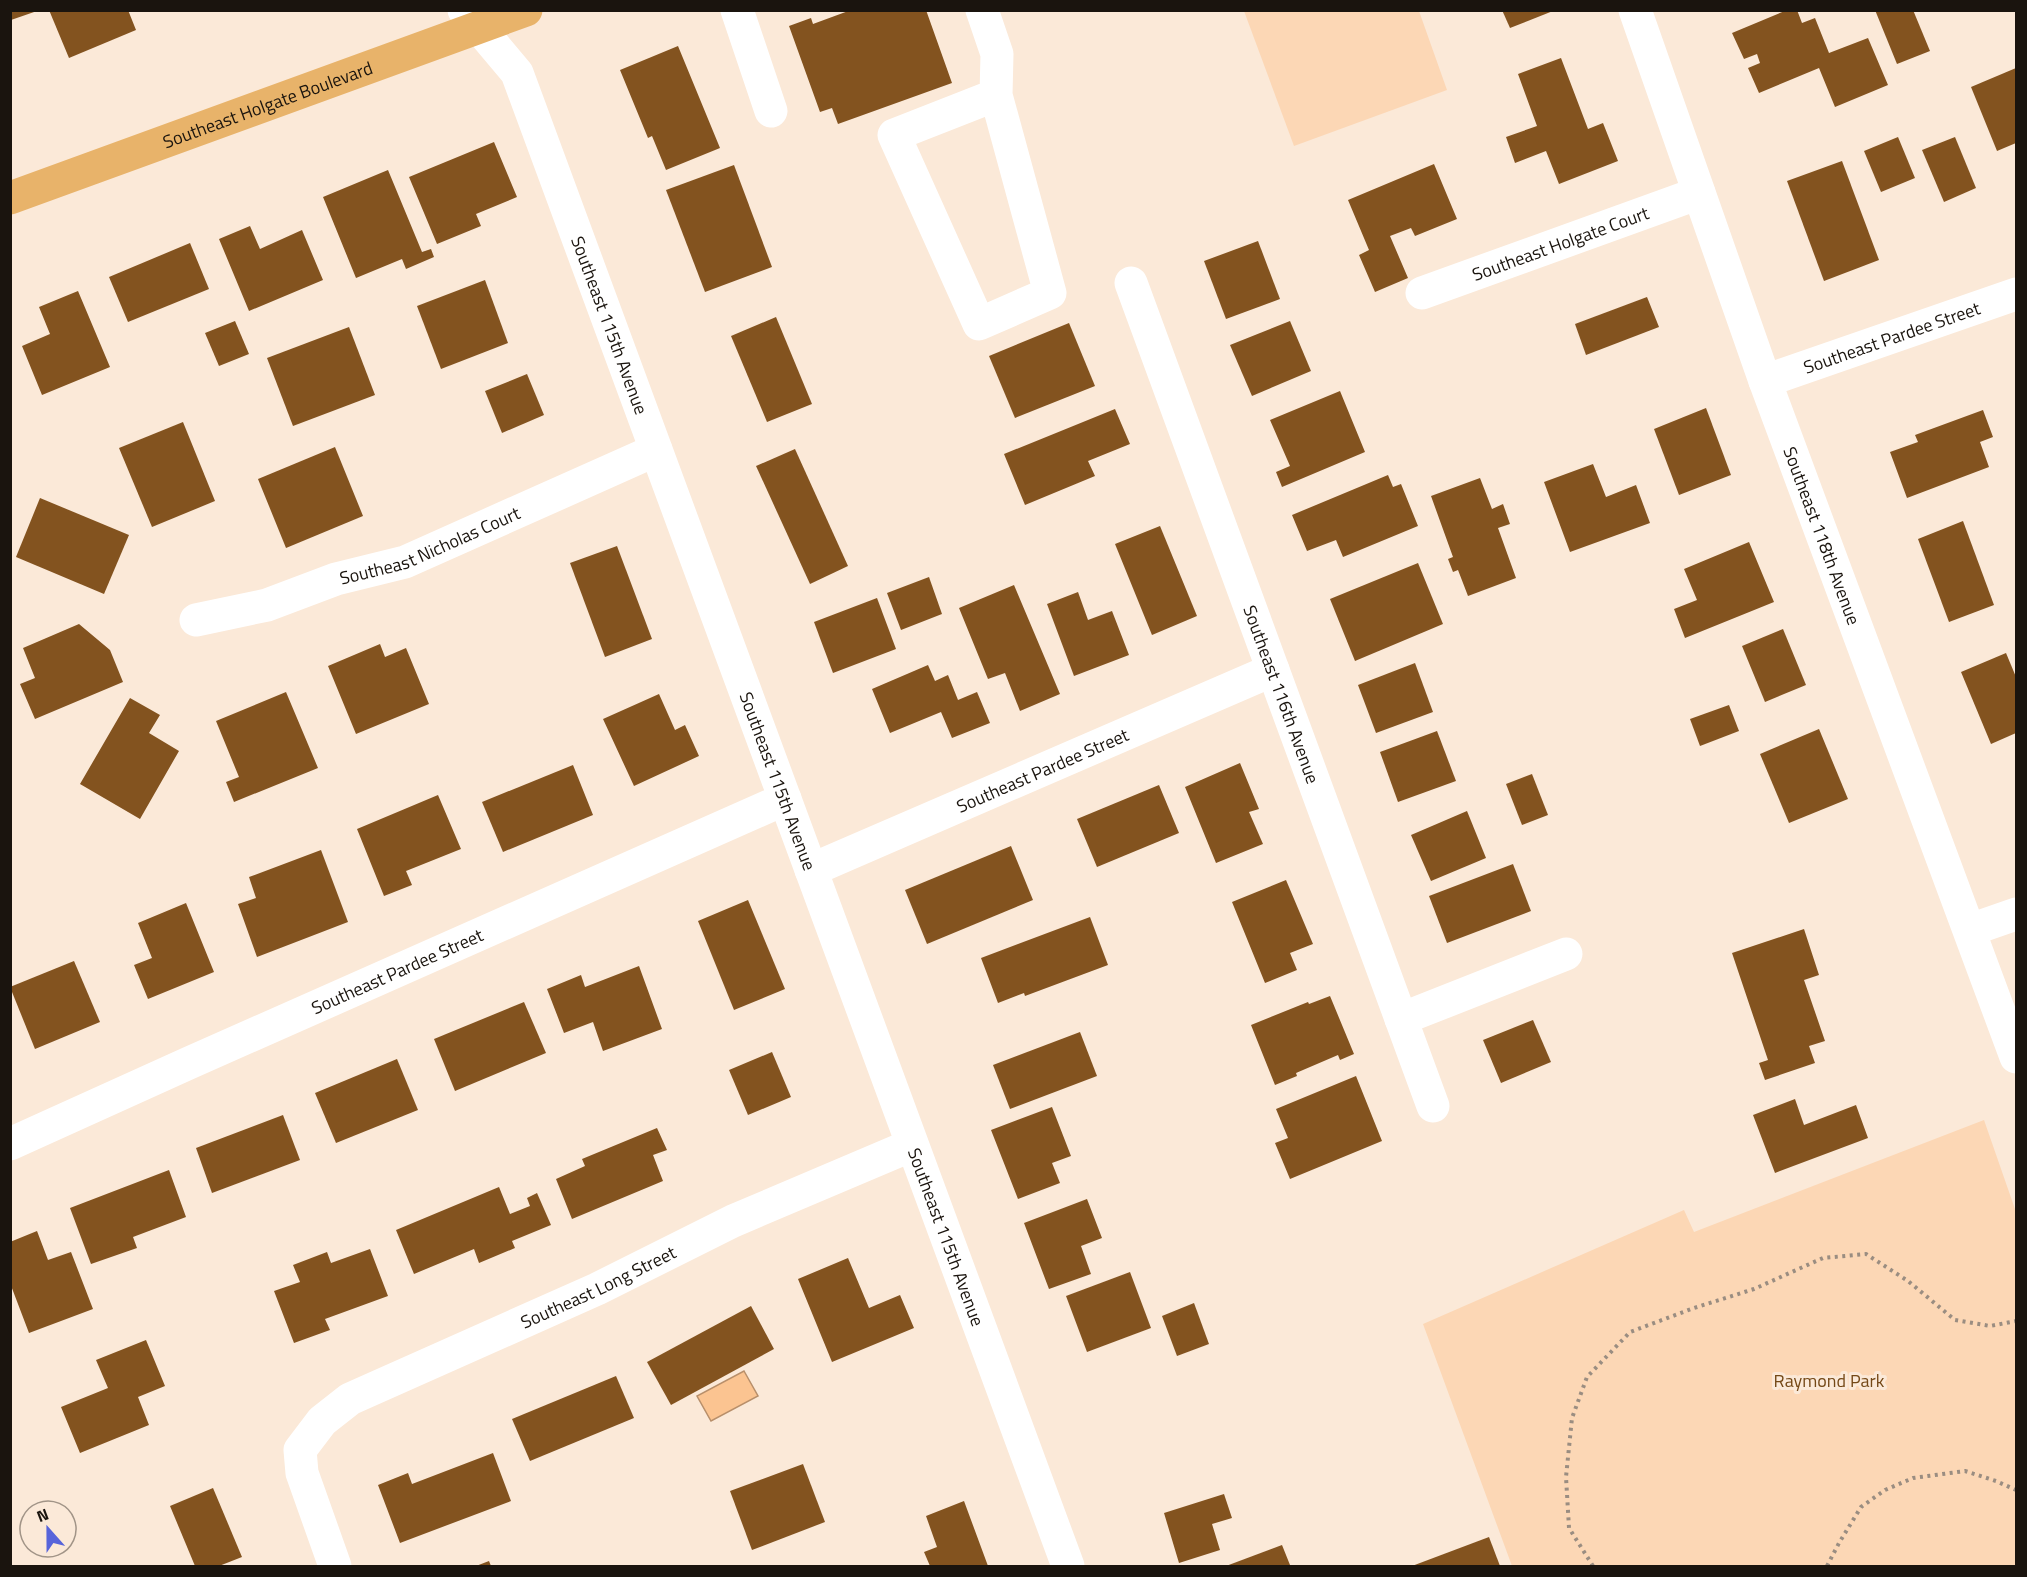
<svg xmlns="http://www.w3.org/2000/svg" width="2027" height="1577" viewBox="0 0 2027 1577" font-family="'Titillium Web',sans-serif">
<rect width="100%" height="100%" fill="#fbe9d8"/>
<g fill="#fcd7b5">
<path d="M1244 11H1419L1447 90 1294 146Z"/>
<path d="M1984 1120 2016 1212V1566H1512L1423 1324 1684 1210 1694 1232Z"/>
</g>
<path fill="#fbc491" stroke="#b88f6a" stroke-width="1.5" d="M744 1371 758 1396 711 1421 697 1396Z"/>
<g fill="#83531f">
<path d="M10 10H37V11L11 20Z"/>
<path d="M49 10H128L136 30 69 58Z"/>
<path d="M851 10H926L952 83 838 124 832 108 820 112 789 26 811 18 813 24Z"/>
<path d="M1502 10H1553V11L1510 28Z"/>
<path d="M1787 10H1797L1802 23 1815 18 1829 53 1868 38 1888 85 1835 107 1819 68 1759 93 1748 68 1760 63 1757 54 1744 59 1732 33Z"/>
<path d="M1875 10H1913L1930 51 1897 64Z"/>
<path d="M678 46 720 148 666 170 652 136 648 138 620 70Z"/>
<path d="M1561 58 1588 129 1603 123 1618 161 1559 184 1546 151 1515 163 1506 137 1537 126 1518 74Z"/>
<path d="M2016 68V143L1997 151 1971 87Z"/>
<path d="M1898 137 1915 178 1881 192 1864 151Z"/>
<path d="M1955 137 1976 188 1944 202 1922 150Z"/>
<path d="M494 142 517 197 476 214 481 226 437 244 409 177Z"/>
<path d="M1842 161 1879 260 1824 281 1787 181Z"/>
<path d="M1434 164 1457 219 1415 236 1411 228 1390 236 1408 278 1375 292 1359 255 1369 250 1348 200Z"/>
<path d="M734 165 772 267 705 292 666 190Z"/>
<path d="M388 170 422 252 431 249 434 257 406 269 402 259 356 278 323 197Z"/>
<path d="M250 226 260 249 302 230 323 280 249 311 219 239Z"/>
<path d="M1258 241 1280 299 1226 319 1204 261Z"/>
<path d="M190 243 209 289 128 322 109 277Z"/>
<path d="M485 280 508 343 441 369 417 306Z"/>
<path d="M78 291 110 367 42 395 22 346 50 334 39 307Z"/>
<path d="M1647 297 1659 327 1586 355 1575 324Z"/>
<path d="M776 317 812 404 767 422 731 336Z"/>
<path d="M235 321 249 354 219 366 205 333Z"/>
<path d="M1290 321 1311 371 1252 396 1230 345Z"/>
<path d="M1069 323 1095 386 1015 418 989 356Z"/>
<path d="M349 327 375 395 293 426 267 358Z"/>
<path d="M527 374 544 415 502 433 485 391Z"/>
<path d="M1340 391 1365 452 1282 487 1276 472 1290 466 1270 420Z"/>
<path d="M1706 408 1731 475 1679 495 1654 429Z"/>
<path d="M1115 409 1130 444 1088 461 1095 476 1025 505 1004 454Z"/>
<path d="M1983 410 1993 437 1980 442 1989 467 1907 498 1890 452 1918 442 1915 435Z"/>
<path d="M183 422 215 501 152 527 119 448Z"/>
<path d="M335 447 363 516 286 548 258 479Z"/>
<path d="M795 449 848 566 810 584 756 466Z"/>
<path d="M1593 464 1606 497 1636 485 1650 523 1570 552 1544 482Z"/>
<path d="M1388 475 1393 487 1401 484 1418 526 1343 557 1336 540 1307 551 1292 515Z"/>
<path d="M1480 478 1492 509 1503 504 1510 524 1498 528 1516 578 1468 596 1458 570 1453 572 1448 559 1453 557 1431 496Z"/>
<path d="M40 498 129 535 104 594 16 557Z"/>
<path d="M1963 521 1994 605 1949 622 1918 539Z"/>
<path d="M1160 526 1197 616 1152 635 1115 544Z"/>
<path d="M1749 542 1774 602 1685 638 1674 609 1697 600 1684 569Z"/>
<path d="M617 546 652 639 605 657 570 563Z"/>
<path d="M1418 563 1443 624 1355 661 1330 599Z"/>
<path d="M929 577 942 614 901 630 887 593Z"/>
<path d="M1014 585 1060 694 1020 711 1005 673 988 679 959 608Z"/>
<path d="M1078 592 1088 620 1112 611 1129 655 1074 676 1047 604Z"/>
<path d="M877 598 896 649 833 673 814 622Z"/>
<path d="M79 624 110 650 123 682 35 719 20 684 35 678 23 648Z"/>
<path d="M1783 629 1806 685 1765 702 1742 646Z"/>
<path d="M380 644 385 657 406 648 429 704 356 734 328 666Z"/>
<path d="M2006 653 2016 677V733L1991 744 1961 672Z"/>
<path d="M1415 663 1433 712 1376 733 1358 685Z"/>
<path d="M928 665 935 681 948 675 958 700 977 692 990 723 952 738 941 712 890 733 872 689Z"/>
<path d="M286 692 318 768 234 802 226 782 239 777 216 721Z"/>
<path d="M659 694 675 730 685 725 699 756 634 786 603 719Z"/>
<path d="M130 698 160 715 149 733 179 751 140 819 80 784Z"/>
<path d="M1729 705 1739 731 1700 746 1690 719Z"/>
<path d="M1819 729 1848 799 1789 823 1760 754Z"/>
<path d="M1437 731 1456 781 1398 802 1380 752Z"/>
<path d="M1240 763 1259 809 1249 812 1263 844 1216 863 1185 787Z"/>
<path d="M573 765 593 815 503 852 482 802Z"/>
<path d="M1532 774 1548 815 1522 825 1506 784Z"/>
<path d="M1159 785 1179 833 1097 867 1077 819Z"/>
<path d="M438 795 461 849 406 871 412 885 384 896 357 829Z"/>
<path d="M1467 811 1486 858 1431 881 1411 835Z"/>
<path d="M1011 846 1033 900 927 944 905 890Z"/>
<path d="M321 850 348 922 257 957 238 904 256 898 249 877Z"/>
<path d="M1513 864 1531 911 1447 943 1429 896Z"/>
<path d="M1286 880 1313 944 1290 953 1297 970 1265 983 1232 902Z"/>
<path d="M748 900 785 989 734 1010 698 921Z"/>
<path d="M186 903 214 972 148 999 134 965 152 958 138 923Z"/>
<path d="M1090 917 1108 965 1025 996 1024 993 998 1003 981 958Z"/>
<path d="M1804 929 1819 975 1804 980 1825 1041 1809 1046 1815 1063 1765 1080 1759 1063 1768 1060 1732 953Z"/>
<path d="M74 961 100 1022 35 1049 10 987Z"/>
<path d="M639 966 662 1029 603 1051 593 1022 564 1033 547 989 581 975 585 987Z"/>
<path d="M1330 996 1354 1054 1340 1060 1338 1055 1296 1073 1297 1076 1275 1085 1251 1025 1308 1002 1309 1004Z"/>
<path d="M524 1002 546 1053 455 1091 434 1039Z"/>
<path d="M1533 1020 1551 1062 1501 1083 1483 1040Z"/>
<path d="M1080 1032 1097 1076 1010 1109 993 1065Z"/>
<path d="M772 1052 791 1097 748 1115 729 1070Z"/>
<path d="M397 1059 418 1110 336 1143 315 1093Z"/>
<path d="M1356 1076 1382 1141 1290 1179 1275 1143 1288 1138 1276 1109Z"/>
<path d="M1795 1099 1804 1125 1856 1105 1868 1138 1775 1173 1753 1115Z"/>
<path d="M1052 1107 1071 1156 1052 1163 1060 1183 1018 1199 991 1130Z"/>
<path d="M283 1115 300 1160 212 1193 196 1148Z"/>
<path d="M657 1128 667 1150 653 1155 663 1181 572 1219 556 1179 585 1166 582 1159Z"/>
<path d="M169 1170 186 1217 133 1237 137 1248 91 1264 70 1208Z"/>
<path d="M499 1187 510 1214 530 1206 527 1198 537 1193 551 1225 512 1241 515 1248 479 1263 474 1249 414 1274 396 1230Z"/>
<path d="M1087 1199 1102 1238 1081 1246 1091 1274 1049 1289 1024 1223Z"/>
<path d="M37 1231 48 1260 71 1252 93 1309 29 1333 10 1283V1242Z"/>
<path d="M370 1249 388 1296 325 1319 330 1330 294 1343 274 1291 300 1282 293 1265 327 1252 331 1263Z"/>
<path d="M848 1258 869 1308 900 1295 914 1328 832 1362 798 1279Z"/>
<path d="M1130 1272 1151 1328 1087 1352 1066 1296Z"/>
<path d="M1194 1303 1209 1344 1177 1356 1162 1316Z"/>
<path d="M751 1306 774 1349 671 1405 647 1362Z"/>
<path d="M146 1340 165 1386 138 1397 149 1425 80 1453 61 1407 108 1388 96 1360Z"/>
<path d="M616 1376 634 1418 530 1461 512 1419Z"/>
<path d="M493 1453 511 1501 400 1543 378 1485 408 1473 412 1484Z"/>
<path d="M803 1464 825 1522 752 1550 730 1491Z"/>
<path d="M213 1488 242 1557 219 1566H195L170 1506Z"/>
<path d="M1224 1494 1232 1518 1212 1524 1220 1550 1179 1563 1164 1513Z"/>
<path d="M964 1501 988 1566H930L924 1552 937 1547 926 1516Z"/>
<path d="M1489 1537 1500 1566H1412Z"/>
<path d="M1282 1545 1290 1565 1226 1566Z"/>
<path d="M489 1561 491 1566H476Z"/>
</g>
<g fill="none" stroke-linecap="round" stroke-linejoin="round">
<g stroke="#9a8d81" stroke-width="4" stroke-dasharray="3 4.5" stroke-linecap="butt">
<path d="M1593 1566 1569 1528 1566 1477 1572 1418 1587 1377 1630 1332 1694 1308 1754 1289 1823 1258 1866 1254 1908 1281 1955 1320 1990 1326 2016 1321"/>
<path d="M1827 1566 1839 1543 1861 1507 1885 1490 1913 1478 1965 1471 1996 1481 2016 1490"/>
<path d="M2016 1566V1565"/>
</g>
<g stroke="#fff" stroke-width="33">
<path id="s1" d="M464 10 517 73 1068 1566"/>
<path d="M737 10 771 111"/>
<path d="M982 10 997 54 996 95 1050 293 979 324 894 135 996 95"/>
<path id="s2" d="M1635 10 1765 381 2016 1057"/>
<path id="s3" d="M1131 283 1433 1106"/>
<path id="s4" d="M1422 293 1699 193"/>
<path id="s5" d="M1765 381 2016 294"/>
<path id="s6" d="M196 620 267 605 336 579 405 562 656 450"/>
<path id="s7" d="M811 870 1273 670"/>
<path d="M1970 930 2016 914"/>
<path d="M1401 1019 1566 954"/>
<path id="s8" d="M10 1144 189 1063 785 799"/>
<path id="s9" d="M335 1566 302 1473 300 1450 322 1421 350 1399 597 1289 733 1221 912 1145"/>
</g>
<path stroke="#e8b36a" stroke-width="33" id="s10" d="M10 198 526 10"/>
</g>
<g text-anchor="middle" dominant-baseline="central" stroke-width="6" stroke-linejoin="round" paint-order="stroke">
<g font-size="18" fill="#1a140e" stroke="#fbe9d8">
<text stroke="none"><textPath href="#s10" startOffset="274">Southeast Holgate Boulevard</textPath></text>
<text stroke="none"><textPath href="#s4" startOffset="147">Southeast Holgate Court</textPath></text>
<text stroke="none"><textPath href="#s1" startOffset="351">Southeast 115th Avenue</textPath></text>
<text stroke="none"><textPath href="#s5" startOffset="134">Southeast Pardee Street</textPath></text>
<text stroke="none"><textPath href="#s2" startOffset="558">Southeast 118th Avenue</textPath></text>
<text stroke="none"><textPath href="#s6" startOffset="246">Southeast Nicholas Court</textPath></text>
<text stroke="none"><textPath href="#s3" startOffset="438">Southeast 116th Avenue</textPath></text>
<text stroke="none"><textPath href="#s7" startOffset="252">Southeast Pardee Street</textPath></text>
<text stroke="none"><textPath href="#s1" startOffset="837">Southeast 115th Avenue</textPath></text>
<text stroke="none"><textPath href="#s8" startOffset="424">Southeast Pardee Street</textPath></text>
<text stroke="none"><textPath href="#s1" startOffset="1323">Southeast 115th Avenue</textPath></text>
<text stroke="none"><textPath href="#s9" startOffset="466">Southeast Long Street</textPath></text>
</g>
<g font-size="18" fill="#744816" stroke="#fbe9d8">
<text x="1829" y="1380">Raymond Park</text>
</g>
</g>
<rect width="2027" height="1577" fill="none" stroke="#1a140e" stroke-width="24"/>
<g transform="translate(48 1529) rotate(339)"><circle r="28" fill="#fbe9d8" stroke="#a19487" stroke-width="1.5"/>
<path d="M0-4.5L10 22L0 15L-10 22Z" fill="#5764da"/>
<text y="-9" font-size="16" font-weight="bold" text-anchor="middle" fill="#1a140e">N</text>
</g>
</svg>
